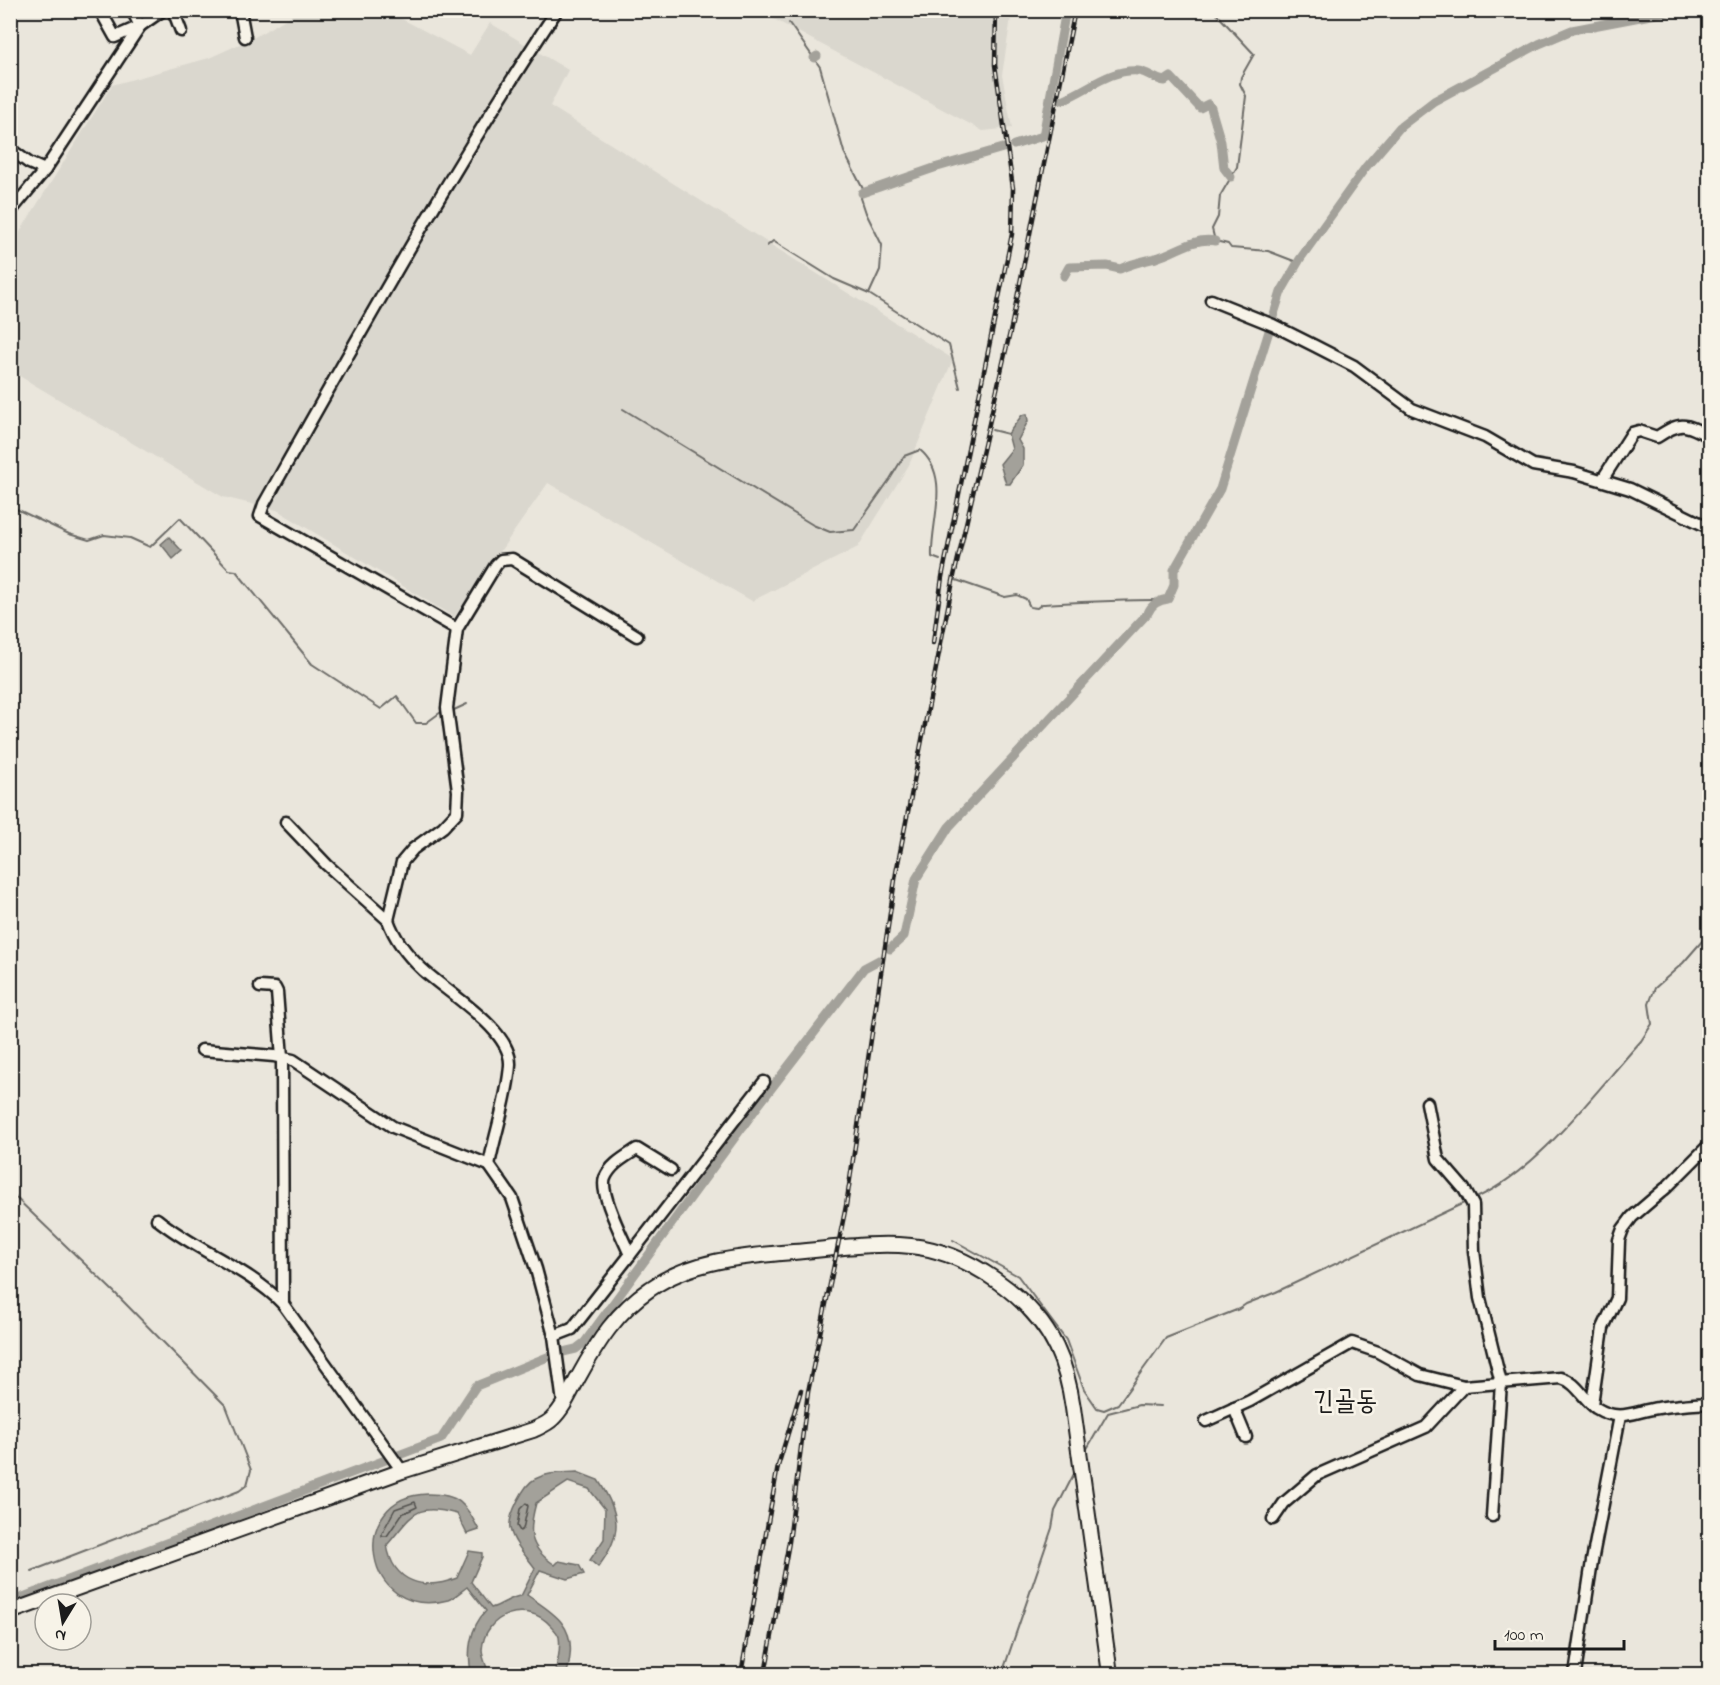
<svg xmlns="http://www.w3.org/2000/svg" width="1720" height="1685" viewBox="0 0 1720 1685" font-family="'Indie Flower','Poor Story',sans-serif">
<rect width="100%" height="100%" fill="#eae6dc"/>
<filter id="ink" filterUnits="userSpaceOnUse"><feTurbulence type="fractalNoise" baseFrequency=".0167" numOctaves="2"/><feDisplacementMap in="SourceGraphic" scale="12" xChannelSelector="R" yChannelSelector="G"/><feConvolveMatrix kernelMatrix="1 2 1 2 8 2 1 2 1" color-interpolation-filters="sRGB"/></filter>
<g filter="url(#ink)">
<g fill="#dad7ce">
<path d="M301 10 387 11 470 55 490 23 568 70 550 106 953 359 909 465 858 547 752 601 548 483 454 617 277 510 223 497 11 371V246L112 85 209 58 253 38Z"/>
<path d="M759 11H1012L1002 75 1012 128 983 131Z"/>
</g>
<g fill="#a3a19a" stroke="#6d6c68" stroke-width="1.5">
<path d="M1027 414 1028 421 1018 440 1023 449V465L1010 484H1006L1000 464 1012 449 1008 434 1022 415Z"/>
<path d="M169 537 182 551 173 559 161 544Z"/>
<path d="M577 1472 598 1480C620 1513 624 1534 598 1567L590 1560 604 1539 605 1509 589 1489 568 1482 536 1503C528 1532 528 1547 555 1565L559 1561 579 1565 584 1574 567 1579 540 1570 527 1595C551 1612 574 1623 570 1656 569 1663 569 1669 566 1674H554C558 1662 561 1650 559 1637 558 1633 554 1629 551 1626 527 1599 484 1614 482 1650 482 1655 485 1663 487 1668L472 1674C466 1653 470 1627 486 1611L467 1587C461 1591 454 1598 448 1600 362 1623 345 1495 428 1494 460 1494 465 1504 479 1530L467 1534 457 1514C414 1502 413 1515 387 1545 393 1583 424 1591 457 1578L469 1551 482 1553V1557L471 1582 491 1608C502 1605 510 1597 521 1596L535 1568C527 1557 513 1543 510 1528 508 1516 524 1484 535 1479 548 1472 562 1473 577 1472Z"/>
</g>
<g fill="none" stroke-linecap="round" stroke-linejoin="round">
<g stroke="#52514e" stroke-width="1.5">
<path d="M415 1502 417 1507 402 1514 387 1536H382V1533L395 1509Z"/>
<path d="M526 1503 528 1506 523 1529 520 1531 517 1526 520 1509Z"/>
</g>
<g stroke="#6d6c68" stroke-width="2">
<path d="M1213 10 1254 54 1241 77 1240 84 1246 96 1237 167 1220 196 1218 217 1212 229 1215 241 1228 244 1231 248 1268 251 1294 261"/>
<path d="M789 23 820 67 844 152 863 189 861 198 866 213 882 245 880 270 869 294 949 345 960 388"/>
<path d="M767 246 773 241 834 279 869 294"/>
<path d="M623 409 813 525 830 532 854 530 890 479 904 456 920 450C952 477 930 523 932 557L940 560"/>
<path d="M992 430 1008 434"/>
<path d="M10 506 69 534 89 540 104 535 130 538 150 547 180 518 229 570 236 571 312 664 381 709 397 696 416 723H426L441 712"/>
<path d="M956 580 1005 597 1017 595 1026 599 1030 607 1037 608 1042 604C1081 602 1118 600 1157 600"/>
<path d="M454 710 467 704"/>
<path d="M10 1192 113 1291 226 1406 251 1470 247 1485 239 1491 32 1571"/>
<path d="M1474 1199C1538 1171 1594 1093 1641 1041L1652 1024 1649 1004 1655 988 1683 963 1710 932"/>
<path d="M953 1240 1018 1276 1066 1340 1084 1389 1097 1408 1104 1410 1118 1404 1166 1338 1239 1309 1246 1304 1276 1292 1466 1202"/>
<path d="M1085 1452 1108 1413 1139 1405 1161 1406"/>
<path d="M1002 1674 1052 1528 1055 1511 1076 1470"/>
</g>
<g stroke="#a3a19a" stroke-width="9">
<path d="M814 58 817 56"/>
<path d="M1062 100C1088 90 1109 69 1138 71 1148 72 1155 80 1165 81L1171 77 1200 108 1208 104 1211 108 1221 142 1224 168 1231 177"/>
<path d="M1014 145 1043 136 1066 10"/>
<path d="M862 193 934 168 1003 148"/>
<path d="M1064 276 1069 267 1107 266 1120 269C1132 263 1143 261 1156 258 1177 252 1193 237 1215 241"/>
<path d="M1273 317 1281 292 1300 259 1365 168 1400 127 1434 101 1539 44 1572 30 1677 10"/>
<path d="M890 949 904 936 916 879 949 827 1148 613C1151 605 1159 600 1168 599L1174 585V570L1220 489 1269 331"/>
<path d="M563 1352 576 1349 585 1342 757 1107 864 968 879 960"/>
<path d="M10 1602 441 1439 476 1386 550 1356"/>
</g>
<defs>
<g id="minor">
<path d="M100 10 115 37 140 26 163 10"/>
<path d="M173 10 181 31"/>
<path d="M240 10 245 37"/>
<path d="M10 149 29 163 45 170"/>
<path d="M10 212 45 170 140 26 132 10"/>
<path d="M1211 300 1273 325 1315 346 1354 366 1412 409 1485 437 1533 465 1574 472 1630 489 1710 528"/>
<path d="M1602 480 1632 433 1639 431 1657 437C1680 422 1684 422 1710 437"/>
<path d="M457 629 260 516 264 504C358 337 451 170 557 10"/>
<path d="M286 822 327 865 388 920 402 862 413 849 443 827 457 812 458 791 447 708 457 629 496 565 501 560 512 559 637 636"/>
<path d="M388 920C395 940 407 955 422 969 446 992 512 1030 510 1065 508 1097 495 1133 489 1165L512 1198 536 1269 554 1336 572 1329 630 1255C623 1238 599 1193 605 1178 611 1164 625 1157 637 1149L671 1170"/>
<path d="M260 987 275 988 277 992 282 1058 283 1304 402 1471"/>
<path d="M202 1050 274 1056 293 1060 393 1127 489 1165"/>
<path d="M1427 1103 1438 1159 1464 1189 1473 1205 1474 1251 1480 1298 1501 1383 1492 1516"/>
<path d="M157 1219C196 1251 248 1268 283 1304"/>
<path d="M630 1255 764 1082"/>
<path d="M554 1336 563 1403"/>
<path d="M1592 1404 1603 1328 1617 1298 1619 1240 1623 1229 1632 1217 1667 1187 1710 1144"/>
<path d="M1234 1408 1246 1437"/>
<path d="M1206 1421 1250 1401 1352 1343 1378 1352 1420 1375 1464 1386"/>
<path d="M1273 1519 1284 1503 1317 1475 1426 1427 1464 1386 1561 1378C1577 1382 1583 1399 1596 1408 1620 1423 1635 1411 1658 1408 1675 1405 1692 1404 1710 1403"/>
<path d="M1575 1674 1592 1561 1620 1416"/>
</g>
<path id="major" d="M10 1612 402 1471 533 1430C539 1427 547 1424 552 1419 564 1408 571 1390 579 1376 597 1343 617 1311 650 1289 691 1260 745 1256 793 1252 832 1249 873 1242 911 1246 967 1252 1031 1296 1056 1347 1065 1366 1070 1387 1073 1408L1110 1674"/>
</defs>
<use href="#minor" stroke="#1c1c1c" stroke-width="15"/>
<use href="#major" stroke="#1c1c1c" stroke-width="18"/>
<use href="#minor" stroke="#f7f3e8" stroke-width="10"/>
<use href="#major" stroke="#f7f3e8" stroke-width="14"/>
<defs>
<g id="rail">
<path d="M933 643 942 577 1012 234 1013 188 995 65 996 10"/>
<path d="M741 1674 778 1466 801 1390"/>
<path d="M765 1674 789 1542 808 1392 846 1206 896 873 954 576 1011 328 1075 10"/>
</g>
</defs>
<use href="#rail" stroke="#1c1c1c" stroke-width="4.5"/>
<use href="#rail" stroke="#f7f3e8" stroke-width="2" stroke-dasharray="7" stroke-linecap="butt"/>
</g>
</g>
<g text-anchor="middle" dominant-baseline="central" stroke-width="5" stroke-linejoin="round" paint-order="stroke">
<g font-size="27" fill="#1c1c1c" stroke="#f7f3e8">
<text x="1345" y="1402">긴골동</text>
</g>
</g>
<rect width="1720" height="1685" fill="none" stroke="#f7f3e8" stroke-width="36"/>
<rect x="18" y="18" width="1684" height="1649" fill="none" stroke="#1c1c1c" stroke-width="2" filter="url(#ink)"/>
<g transform="translate(63 1622) rotate(191)"><circle r="28" fill="#f7f3e8" stroke="#9f9d96" stroke-width="1.5"/>
<path d="M0-4.5L10 22L0 15L-10 22Z" fill="#1c1c1c"/>
<text y="-9" font-size="16" font-weight="bold" text-anchor="middle" fill="#1c1c1c">N</text>
</g>
<path d="M1495 1640v9h129v-9" fill="none" stroke="#1c1c1c" stroke-width="3"/>
<text x="1504" y="1640" font-size="18" fill="#1c1c1c" stroke="#f7f3e8" stroke-width="4.5" paint-order="stroke">100 m</text>
</svg>
